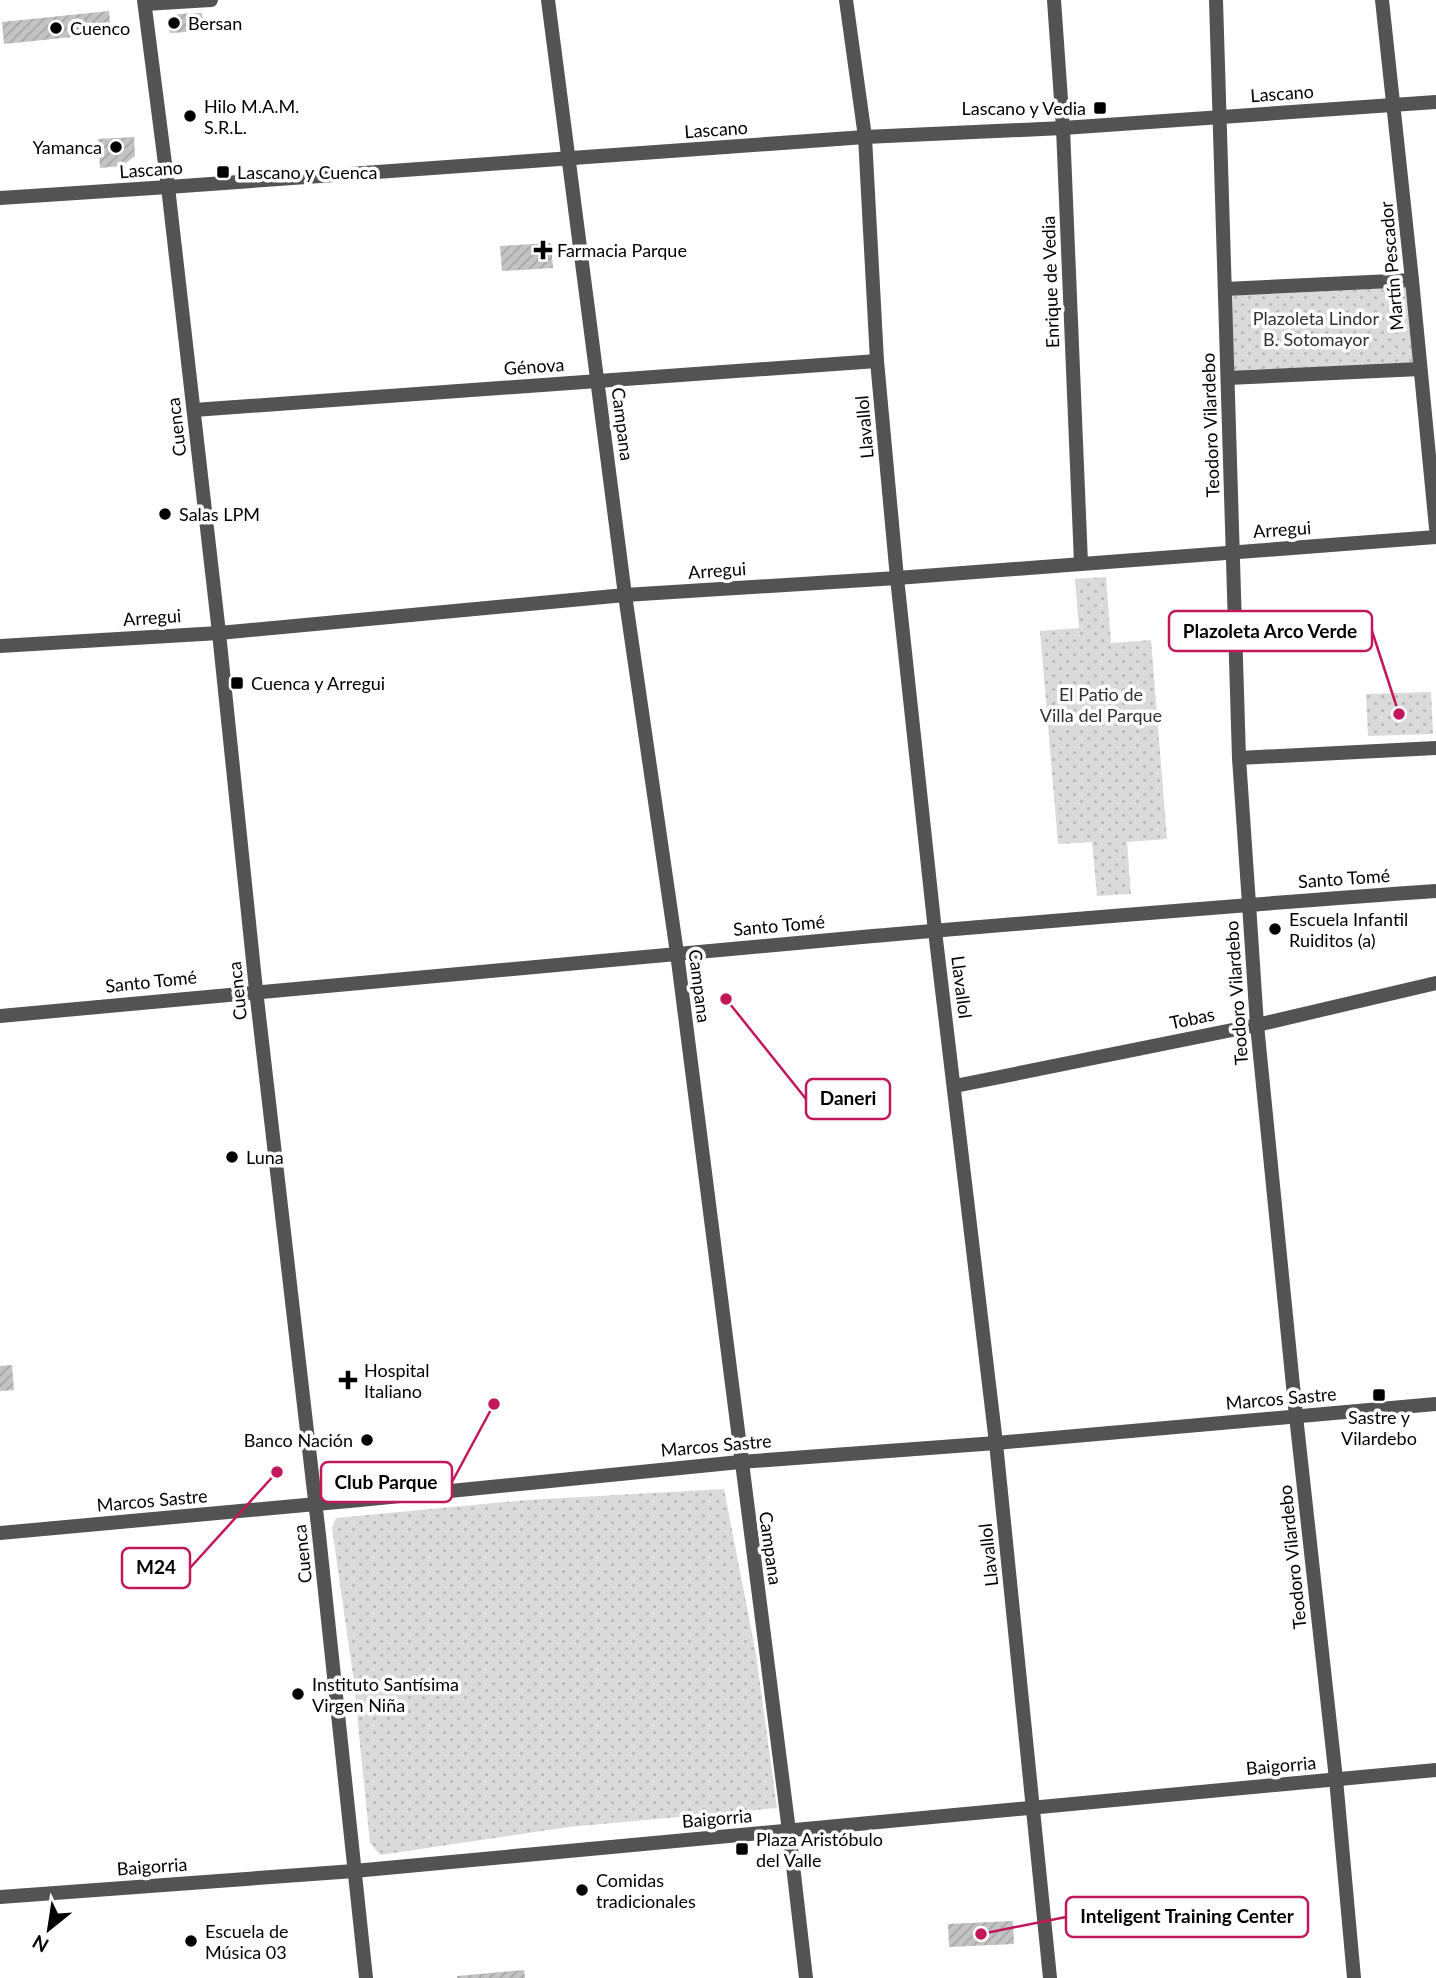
<svg xmlns="http://www.w3.org/2000/svg" width="1436" height="1978" viewBox="0 0 1436 1978" font-family="Lato,sans-serif">
<defs>
<pattern id="park-dots" width="8" height="8" patternUnits="userSpaceOnUse" patternTransform="scale(1.75)"><rect width="8" height="8" fill="#dadada"/><path d="M2 2h.1M6 6h.1" fill="none" stroke="#b9b9b9" stroke-width="1.8" stroke-linecap="round"/></pattern>
<pattern id="building-hatch" width="6" height="6" patternUnits="userSpaceOnUse" patternTransform="scale(1.75)"><rect width="6" height="6" fill="#c3c3c3"/><path d="M-1 1l2-2M0 6l6-6M5 7l2-2" fill="none" stroke="#a6a6a6"/></pattern>
</defs>
<rect width="100%" height="100%" fill="#fff"/>
<g fill="url(#park-dots)">
<path d="M1412 280 1420 369 1228 378 1225 289Z"/>
<path d="M1106 577 1111 643 1151 640 1167 839 1127 842 1131 894 1097 896 1092 842 1058 844 1040 631 1079 628 1075 579Z"/>
<path d="M1431 692 1433 734 1368 736 1366 694Z"/>
<path d="M724 1489 756 1654 777 1808 569 1827 380 1855 370 1843 353 1675 332 1528 336 1518 527 1500Z"/>
</g>
<g fill="url(#building-hatch)">
<path d="M109 11 111 33 4 44 2 22Z"/>
<path d="M202 13 204 31 170 33 169 21 178 14Z"/>
<path d="M134 137 135 156 122 166 100 168 98 139Z"/>
<path d="M551 243 553 268 502 271 500 246Z"/>
<path d="M12 1365 14 1390 0 1391V1366Z"/>
<path d="M1013 1921 1014 1944 949 1947 948 1924Z"/>
<path d="M524 1970 525 1978H457V1976Z"/>
</g>
<g fill="none" stroke-linecap="round" stroke-linejoin="round">
<g stroke="#535353" stroke-width="14">
<path d="M548 0 625 595 677 953 789 1831 806 1978"/>
<path d="M846 0 865 137 877 361 897 578 935 931 996 1443 1050 1978"/>
<path d="M1054 0 1063 128 1081 563"/>
<path d="M1216 0 1239 758 1249 904 1257 1025 1296 1416 1336 1779 1354 1978"/>
<path d="M1382 0 1412 280 1436 528"/>
<path d="M145 4 211 0"/>
<path d="M0 198 168 187 219 633 256 990 319 1535 366 1978"/>
<path d="M1225 289 1412 280"/>
<path d="M1228 378 1420 369"/>
<path d="M194 410 877 361"/>
<path d="M0 646 219 633 625 595 897 578 1436 537"/>
<path d="M1239 758 1436 748"/>
<path d="M0 1016C291 987 582 961 873 936 1061 920 1248 904 1436 891"/>
<path d="M955 1086 1257 1025 1436 983"/>
<path d="M0 1533 360 1500 740 1462 996 1443 1436 1404"/>
<path d="M0 1897 354 1871 1436 1770"/>
</g>
<path stroke="#535353" stroke-width="14" d="M144 0 168 187 865 137 1063 128 1436 102"/>
</g>
<g fill="#000" stroke="#fff" stroke-width="2.5">
<circle cx="174" cy="23" r="7"/>
<circle cx="56" cy="28" r="7"/>
<rect x="1093" y="101" width="14" height="14" rx="3.5"/>
<circle cx="190" cy="116" r="7"/>
<circle cx="116" cy="147" r="7"/>
<rect x="216" y="165" width="14" height="14" rx="3.5"/>
<path d="M539.5 239.5h7v7h7v7h-7v7h-7v-7h-7v-7h7z"/>
<circle cx="165" cy="514" r="7"/>
<rect x="230" y="676" width="14" height="14" rx="3.5"/>
<circle cx="1275" cy="929" r="7"/>
<circle cx="232" cy="1157" r="7"/>
<path d="M344.5 1369.5h7v7h7v7h-7v7h-7v-7h-7v-7h7z"/>
<rect x="1372" y="1388" width="14" height="14" rx="3.5"/>
<circle cx="367" cy="1440" r="7"/>
<circle cx="298" cy="1694" r="7"/>
<rect x="735" y="1842" width="14" height="14" rx="3.5"/>
<circle cx="582" cy="1890" r="7"/>
<circle cx="191" cy="1941" r="7"/>
</g>
<g text-anchor="middle" dominant-baseline="central" stroke-width="7" stroke-linejoin="round" paint-order="stroke">
<g font-size="18" fill="#000" stroke="#fff" text-anchor="start">
<text x="188" y="23">Bersan</text>
<text x="70" y="28">Cuenco</text>
<text x="204" y="106">Hilo M.A.M.<tspan x="204" dy="21">S.R.L.</tspan></text>
<text x="1086" y="108" text-anchor="end">Lascano y Vedia</text>
<text x="102" y="147" text-anchor="end">Yamanca</text>
<text x="237" y="172">Lascano y Cuenca</text>
<text x="557" y="250">Farmacia Parque</text>
<text x="179" y="514">Salas LPM</text>
<text x="251" y="683">Cuenca y Arregui</text>
<text x="1289" y="919">Escuela Infantil<tspan x="1289" dy="21">Ruiditos (a)</tspan></text>
<text x="246" y="1157">Luna</text>
<text x="364" y="1370">Hospital<tspan x="364" dy="21">Italiano</tspan></text>
<text x="1379" y="1417" text-anchor="middle">Sastre y<tspan x="1379" dy="21">Vilardebo</tspan></text>
<text x="353" y="1440" text-anchor="end">Banco Nación</text>
<text x="312" y="1684">Instituto Santísima<tspan x="312" dy="21">Virgen Niña</tspan></text>
<text x="756" y="1839">Plaza Aristóbulo<tspan x="756" dy="21">del Valle</tspan></text>
<text x="596" y="1880">Comidas<tspan x="596" dy="21">tradicionales</tspan></text>
<text x="205" y="1931">Escuela de<tspan x="205" dy="21">Música 03</tspan></text>
</g>
<g font-size="18" fill="#000" stroke="#fff">
<text transform="translate(1282 93) rotate(-4)">Lascano</text>
<text transform="translate(716 129) rotate(-4)">Lascano</text>
<text transform="translate(151 169) rotate(-4)">Lascano</text>
<text transform="translate(1391 266) rotate(-95)">Martín Pescador</text>
<text transform="translate(1050 282) rotate(-92)">Enrique de Vedia</text>
<text transform="translate(534 366) rotate(-4)">Génova</text>
<text transform="translate(623 424) rotate(83)">Campana</text>
<text transform="translate(1210 425) rotate(-92)">Teodoro Vilardebo</text>
<text transform="translate(176 427) rotate(-97)">Cuenca</text>
<text transform="translate(864 427) rotate(-95)">Llavallol</text>
<text transform="translate(1282 529) rotate(-4)">Arregui</text>
<text transform="translate(717 570) rotate(-4)">Arregui</text>
<text transform="translate(152 617) rotate(-4)">Arregui</text>
<text transform="translate(1344 878) rotate(-4)">Santo Tomé</text>
<text transform="translate(779 925) rotate(-5)">Santo Tomé</text>
<text transform="translate(151 981) rotate(-6)">Santo Tomé</text>
<text transform="translate(700 986) rotate(83)">Campana</text>
<text transform="translate(962 987) rotate(83)">Llavallol</text>
<text transform="translate(237 991) rotate(-96)">Cuenca</text>
<text transform="translate(1236 993) rotate(-94)">Teodoro Vilardebo</text>
<text transform="translate(1192 1018) rotate(-12)">Tobas</text>
<text transform="translate(1281 1398) rotate(-5)">Marcos Sastre</text>
<text transform="translate(716 1445) rotate(-5)">Marcos Sastre</text>
<text transform="translate(152 1500) rotate(-5)">Marcos Sastre</text>
<text transform="translate(771 1548) rotate(82)">Campana</text>
<text transform="translate(302 1554) rotate(-96)">Cuenca</text>
<text transform="translate(988 1555) rotate(-96)">Llavallol</text>
<text transform="translate(1292 1557) rotate(-96)">Teodoro Vilardebo</text>
<text transform="translate(1281 1765) rotate(-5)">Baigorria</text>
<text transform="translate(717 1818) rotate(-5)">Baigorria</text>
<text transform="translate(152 1866) rotate(-4)">Baigorria</text>
</g>
<g font-size="18" fill="#313131" stroke="#fff">
<text x="1316" y="318">Plazoleta Lindor<tspan x="1316" dy="21">B. Sotomayor</tspan></text>
<text x="1101" y="694">El Patio de<tspan x="1101" dy="21">Villa del Parque</tspan></text>
</g>
</g>
<path fill="none" stroke="#c2185b" stroke-width="2.5" d="M1399 714L1372 631M726 999L806 1099M494 1404L452 1482M277 1472L190 1568M981 1934L1066 1917"/>
<g fill="#c2185b" stroke="#fff" stroke-width="2.5">
<circle cx="1399" cy="714" r="7"/>
<circle cx="726" cy="999" r="7"/>
<circle cx="494" cy="1404" r="7"/>
<circle cx="277" cy="1472" r="7"/>
<circle cx="981" cy="1934" r="7"/>
</g>
<g fill="#fff" stroke="#c2185b" stroke-width="2.5">
<rect x="1169" y="611" width="203" height="40" rx="7"/>
<rect x="806" y="1079" width="84" height="40" rx="7"/>
<rect x="321" y="1462" width="131" height="40" rx="7"/>
<rect x="122" y="1548" width="68" height="40" rx="7"/>
<rect x="1066" y="1897" width="242" height="40" rx="7"/>
</g>
<g font-size="19" text-anchor="middle" font-weight="bold" fill="#000">
<text x="1270" y="638">Plazoleta Arco Verde</text>
<text x="848" y="1105">Daneri</text>
<text x="386" y="1489">Club Parque</text>
<text x="156" y="1574">M24</text>
<text x="1187" y="1923">Inteligent Training Center</text>
</g>
<g transform="translate(49 1929) rotate(210)" stroke="#ffffff" stroke-width="5" paint-order="stroke">
<path d="M0-5L12 26L0 18L-12 26Z" fill="#000000"/>
<text y="-10" font-size="19" font-weight="bold" text-anchor="middle" fill="#000000">N</text>
</g>
</svg>
